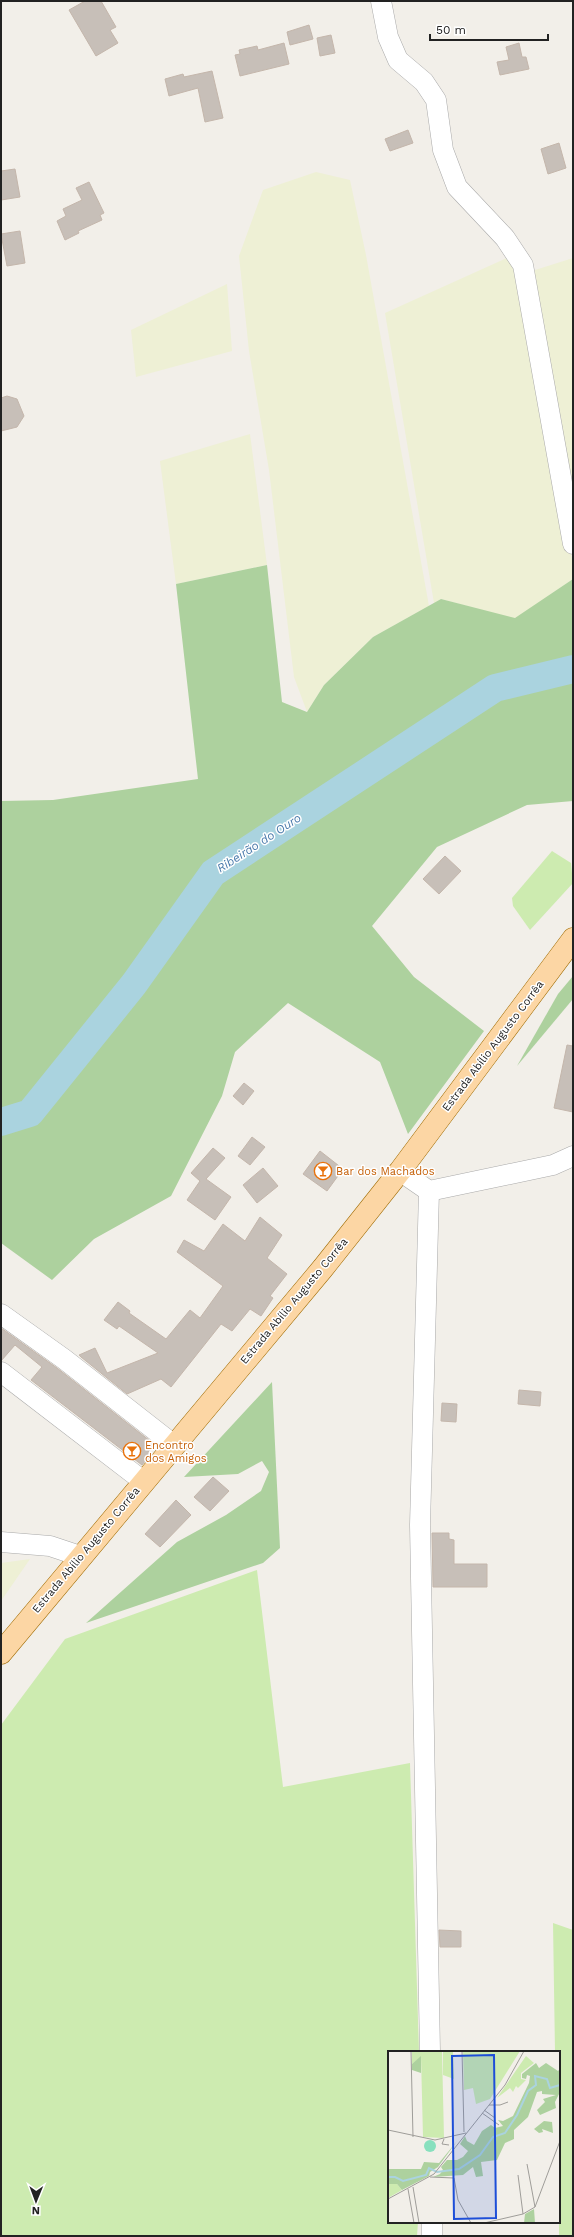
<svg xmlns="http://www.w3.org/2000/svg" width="574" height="2237" viewBox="0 0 574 2237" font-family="'Work Sans',sans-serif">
<rect width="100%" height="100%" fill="#f2efe9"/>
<g fill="#eef0d5">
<path d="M316 172 350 180 366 255 429 606 373 637 324 685 307 712 294 677 269 470 249 351 239 256 263 190Z"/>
<path d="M509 257 517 270 573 564V579L515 619 441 599 434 603 385 313Z"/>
<path d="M573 258V511L532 271Z"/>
<path d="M227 284 232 351 136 377 131 330Z"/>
<path d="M250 434 267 565 176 584 160 461Z"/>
<path d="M30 1559 1 1601V1563Z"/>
</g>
<g fill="#cdebb0">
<path d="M552 851 571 863 573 883 530 930 513 906 512 898Z"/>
<path d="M257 1570 283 1787 410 1763 419 2052H389V2222H418L417 2236H1V1725L65 1639Z"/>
<path d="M553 1923 573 1930V2236H559V2052H555Z"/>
</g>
<g fill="#add19e">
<path d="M267 565 282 702 307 712 324 685 373 637 441 599 515 618 573 579V801L527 805 437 847 372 926 414 977 484 1031 408 1134 380 1062 288 1003 235 1052 222 1096 171 1196 94 1239 52 1280 1 1243V801L53 800 198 779 176 584Z"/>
<path d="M573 976V999L517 1066 558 994Z"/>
<path d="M272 1382 280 1548 263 1563 86 1623 177 1542 226 1515 261 1491 269 1472 262 1461 238 1474 184 1477Z"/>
</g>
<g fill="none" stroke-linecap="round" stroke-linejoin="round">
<path stroke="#aad3df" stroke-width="28" d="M1 1122 30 1113 134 984 213 873 495 688 573 669"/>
</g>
<g fill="#c7bfb8" stroke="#c4b6ab">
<path d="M85 1H101L116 27 110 30 118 43 96 56 69 10Z"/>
<path d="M309 25 313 39 290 45 287 32Z"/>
<path d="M331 35 335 53 320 56 317 38Z"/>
<path d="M284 43 289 64 240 76 235 55 240 54 239 50 257 46 258 50Z"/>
<path d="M519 43 522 57H526L529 69 500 75 497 62 509 60 506 47Z"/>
<path d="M212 71 223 118 205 122 198 88 169 96 165 79 183 74 184 77Z"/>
<path d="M408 130 413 143 390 151 385 139Z"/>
<path d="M559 143 566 168 548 174 541 149Z"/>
<path d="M15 169 20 197 1 200V171Z"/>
<path d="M89 182 104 213 100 215 102 220 78 231 79 233 65 240 57 221 66 216 63 209 82 200 76 188Z"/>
<path d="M20 231 25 263 7 266 1 234Z"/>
<path d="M7 396 17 399 24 416 17 427 1 431V398Z"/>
<path d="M445 856 461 871 439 894 423 879Z"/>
<path d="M567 1045 573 1046V1112L554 1108Z"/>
<path d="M244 1083 254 1091 243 1105 233 1096Z"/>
<path d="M252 1137 265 1147 250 1165 238 1156Z"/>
<path d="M213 1148 225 1158 206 1179 231 1197 215 1220 187 1200 200 1181 191 1173Z"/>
<path d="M320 1151 343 1169 327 1191 303 1174Z"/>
<path d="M263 1168 278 1186 257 1203 243 1185Z"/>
<path d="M260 1217 282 1235 267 1258 287 1274 270 1296 273 1298 261 1316 250 1309 232 1331 221 1324 171 1387 161 1379 127 1394 81 1357 79 1355 95 1348 107 1373 158 1353 119 1326 117 1329 104 1320 118 1302 130 1311 129 1313 166 1339 190 1310 200 1318 223 1286 177 1252 184 1240 204 1251 223 1224 245 1241Z"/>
<path d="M1 1328 57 1368 154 1444 148 1452 151 1454 142 1465 31 1380 42 1367 15 1345 1 1361Z"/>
<path d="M519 1390 541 1392 540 1406 518 1404Z"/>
<path d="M442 1403 457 1404 456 1422 441 1421Z"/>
<path d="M213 1477 229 1491 210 1511 194 1497Z"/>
<path d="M176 1500 191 1515 160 1547 145 1534Z"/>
<path d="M432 1533H449V1539L454 1540V1564H487V1587H433Z"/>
<path d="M439 1930 461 1931V1947H440Z"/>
</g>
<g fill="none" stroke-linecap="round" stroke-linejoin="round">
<defs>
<g id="minor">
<path d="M381 1 388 37 398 60 424 82 436 100 443 150 457 187 505 238 523 265 573 544"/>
<path d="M400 1171 429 1191 553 1165 573 1156"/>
<path d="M429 1191 420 1525 430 2052"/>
<path d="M1 1314 64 1359 174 1445"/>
<path d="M1 1372 143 1481"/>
<path d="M1 1542 50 1546 80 1556"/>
<path d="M432 2236V2222"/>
</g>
<path id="major" d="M1 1653 323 1268 400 1171 573 939"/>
</defs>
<use href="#minor" stroke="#a9a9a9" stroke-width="21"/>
<use href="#major" stroke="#a06b00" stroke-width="23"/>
<use href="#minor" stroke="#fff" stroke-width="20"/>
<use href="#major" stroke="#fcd6a4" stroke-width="22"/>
</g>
<defs>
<symbol id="bar-ring" viewBox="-11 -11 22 22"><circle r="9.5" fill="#fff" stroke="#e8710a" stroke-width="1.5"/><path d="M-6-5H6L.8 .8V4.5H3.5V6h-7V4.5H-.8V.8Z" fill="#e8710a"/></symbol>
</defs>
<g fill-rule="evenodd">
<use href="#bar-ring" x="313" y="1161" width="20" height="20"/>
<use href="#bar-ring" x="122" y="1441" width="20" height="20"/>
</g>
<g text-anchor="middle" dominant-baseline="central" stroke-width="3" stroke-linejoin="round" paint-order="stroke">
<g font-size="11" fill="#222" stroke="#fff">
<text transform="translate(493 1046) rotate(-53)">Estrada Abílio Augusto Corrêa</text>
<text transform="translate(294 1301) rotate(-50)">Estrada Abílio Augusto Corrêa</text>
<text transform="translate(86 1550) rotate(-50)">Estrada Abílio Augusto Corrêa</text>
</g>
<g font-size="11" fill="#c56008" stroke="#fff" text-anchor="start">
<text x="336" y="1171">Bar dos Machados</text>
<text x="145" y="1445">Encontro<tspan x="145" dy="13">dos Amigos</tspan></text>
</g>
<g font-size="12" font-style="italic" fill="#4a7aab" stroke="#fff">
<text transform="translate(259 843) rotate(-33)">Ribeirão do Ouro</text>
</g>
</g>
<g transform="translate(388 2051)">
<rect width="172" height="172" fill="#f2efe9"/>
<path d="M24 0H54L56 87 35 86 33 6 24 13ZM55 0 65 1 66 28 55 24ZM75 0H132L102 48 88 53 85 37 76 39ZM138 5 146 12 133 22V28L138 29 130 37 128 35 125 41 122 37 109 47ZM0 133H9L14 139 0 147Z" fill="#cdebb0"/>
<path d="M33 5V22L24 19V13ZM148 12 151 17 158 12 170 20 172 18V41L167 51 168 57 152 64 149 59 157 51 155 48 168 44 154 43V40L149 41 140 66 126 79V88L117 92 109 109 93 111 95 125 88 126 85 116 75 124 45 126 52 123 55 119 53 116 59 109H69L75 106 80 100 72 93 77 85 79 90 86 94 94 80 103 74 107 77 115 75 110 69 115 70 125 65 141 32 142 25 139 24 138 28 134 27V23ZM156 70 164 71 165 82 154 78 155 81 151 82 146 78ZM69 90 50 116 42 121 41 125 14 139 9 133H0V118H33L36 111 51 112ZM146 158 147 172H136L137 163Z" fill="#add19e"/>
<path d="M36 95a6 6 0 1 1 12 0a6 6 0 1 1-12 0Z" fill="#88e0be"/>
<path fill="none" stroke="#aad3df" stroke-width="2" d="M0 126H7L15 130 38 124 41 117 49 121 71 118 92 104 105 86 117 82 129 64 140 40 148 34 147 25 159 28 162 37 172 34"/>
<path fill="none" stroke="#9f9d99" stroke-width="1" d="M23 0 25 86M74 0 76 81M101 54H112L120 51M96 59 107 67M94 62 111 74M0 79 47 89 78 82M56 88 54 93 61 94M139 113 147 156M130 124 135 163M42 126 66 127 70 149 83 172M25 136 31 172M20 138 26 172M0 148 46 123 117 34 136 0M96 172 135 163 147 156 172 90"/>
<path fill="#1d4ed8" fill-opacity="0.15" stroke="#1d4ed8" stroke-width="2" d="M106 4 108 167 66 168 64 5Z"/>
<rect width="172" height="172" fill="none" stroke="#222" stroke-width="2"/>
</g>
<rect width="574" height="2237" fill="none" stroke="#222222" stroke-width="4"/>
<g transform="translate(36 2201) rotate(181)" stroke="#ffffff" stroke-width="3" paint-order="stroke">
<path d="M0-3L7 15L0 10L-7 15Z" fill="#222222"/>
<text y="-6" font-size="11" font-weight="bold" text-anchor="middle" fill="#222222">N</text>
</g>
<path d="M430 34v6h118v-6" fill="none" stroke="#222222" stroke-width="2"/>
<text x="436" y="34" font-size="12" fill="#222222" stroke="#ffffff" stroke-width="3" paint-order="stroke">50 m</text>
</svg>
